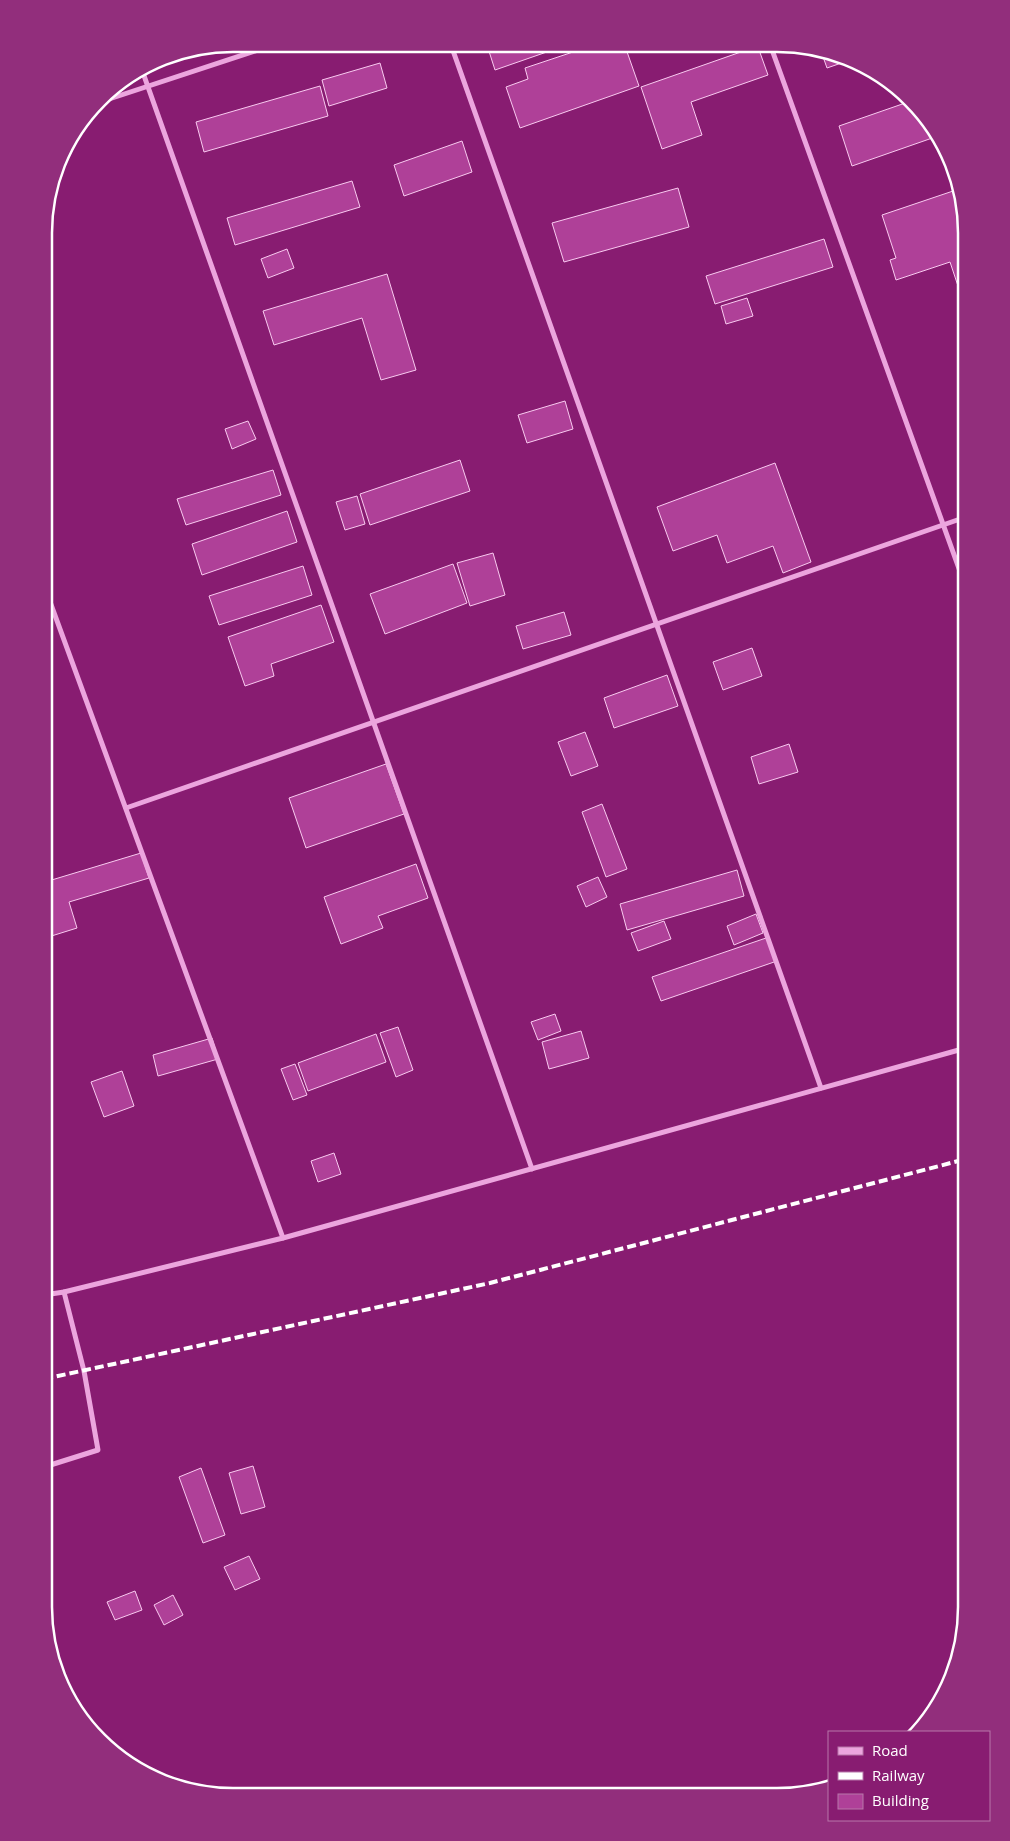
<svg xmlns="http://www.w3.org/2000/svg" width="1010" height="1841" viewBox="0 0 1010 1841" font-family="'Open Sans',sans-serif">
<rect width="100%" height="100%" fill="#881c71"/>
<g fill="#af4098" stroke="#f9caf0">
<path d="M487 45 564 46 495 70Z"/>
<path d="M577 46H625L639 86 520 128 506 87 528 79 525 68 579 50Z"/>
<path d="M755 47H758L768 75 691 102 702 135 662 149 641 87Z"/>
<path d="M821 51H823L850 60 827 68Z"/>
<path d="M380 63 387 88 329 106 322 80Z"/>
<path d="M320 86 328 116 204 152 196 122Z"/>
<path d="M911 101 934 128 938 136 852 166 839 126Z"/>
<path d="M462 141 472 172 404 196 394 165Z"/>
<path d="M352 181 360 207 235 245 227 218Z"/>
<path d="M678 188 689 227 564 262 552 223Z"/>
<path d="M959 189 966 234V291L960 292 950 262 896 280 890 260 896 258 882 215Z"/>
<path d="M824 239 833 267 715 304 706 276Z"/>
<path d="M287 249 294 268 268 278 261 259Z"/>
<path d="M387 274 416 370 381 380 362 318 274 345 263 311Z"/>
<path d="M747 298 753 316 726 324 721 306Z"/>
<path d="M565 401 573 429 527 443 518 415Z"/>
<path d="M248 421 256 439 232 449 225 429Z"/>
<path d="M460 460 470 491 370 525 360 494Z"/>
<path d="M775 463 811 562 783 573 773 546 727 563 717 535 673 551 657 507Z"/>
<path d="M273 470 281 495 186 525 177 499Z"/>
<path d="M357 496 365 524 345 530 336 502Z"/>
<path d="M287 511 297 542 202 575 192 544Z"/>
<path d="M493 553 505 595 470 606 457 563Z"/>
<path d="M453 564 467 603 385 634 370 594Z"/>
<path d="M303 566 312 595 219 625 209 596Z"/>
<path d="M321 605 334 642 271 664 274 676 245 686 228 637Z"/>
<path d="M564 612 571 635 523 649 516 626Z"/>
<path d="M752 648 762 676 723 690 713 662Z"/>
<path d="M667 675 678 706 614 728 604 698Z"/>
<path d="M585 732 598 766 571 776 558 742Z"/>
<path d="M789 744 798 772 759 784 751 757Z"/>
<path d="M386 764 404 814 306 848 289 798Z"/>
<path d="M602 804 627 869 606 877 582 812Z"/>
<path d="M141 853 149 878 69 902 77 928 45 938V882Z"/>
<path d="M416 864 428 898 378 916 383 928 341 944 324 897Z"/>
<path d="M737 870 744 896 627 930 620 904Z"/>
<path d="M598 877 607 897 586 907 577 886Z"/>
<path d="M756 914 763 933 734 945 727 926Z"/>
<path d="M664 921 671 939 638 951 631 933Z"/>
<path d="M769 937 777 961 661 1001 652 977Z"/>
<path d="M555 1014 561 1031 538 1040 531 1022Z"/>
<path d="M398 1027 413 1070 396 1077 380 1033Z"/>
<path d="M581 1031 589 1058 549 1069 542 1042Z"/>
<path d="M376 1034 386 1062 308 1091 298 1063Z"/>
<path d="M212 1038 218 1059 158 1076 153 1055Z"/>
<path d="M295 1064 307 1095 293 1100 281 1069Z"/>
<path d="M122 1071 134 1106 104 1117 91 1082Z"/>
<path d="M334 1153 341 1174 318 1182 311 1161Z"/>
<path d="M253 1466 265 1507 241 1514 229 1473Z"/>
<path d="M201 1468 225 1535 203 1543 179 1477Z"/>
<path d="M249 1556 260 1579 235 1590 224 1567Z"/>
<path d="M135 1591 142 1610 115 1620 107 1602Z"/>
<path d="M173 1595 183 1615 164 1625 154 1605Z"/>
</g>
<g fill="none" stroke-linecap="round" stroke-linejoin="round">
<g stroke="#eca5de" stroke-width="5">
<path d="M451 45 821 1088"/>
<path d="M771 47 966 588"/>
<path d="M142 70 532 1169"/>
<path d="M100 102 276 44"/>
<path d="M45 588 283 1238"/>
<path d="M126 808 966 517"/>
<path d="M44 1295 64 1292 283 1238 966 1048"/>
<path d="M44 1467 98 1450 84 1371 64 1292"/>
</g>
<path stroke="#fff" stroke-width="4" stroke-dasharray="9 4" stroke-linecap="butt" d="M44 1379 490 1283 966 1159"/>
</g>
<path d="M0 0H1010V1841H0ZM233 52H777A181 181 0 0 1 958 233V1607A181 181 0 0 1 777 1788H233A181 181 0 0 1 52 1607V233A181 181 0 0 1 233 52Z" fill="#922e7c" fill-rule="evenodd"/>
<path fill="none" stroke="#fff" stroke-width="2.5" d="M233 52H777A181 181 0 0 1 958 233V1607A181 181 0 0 1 777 1788H233A181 181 0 0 1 52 1607V233A181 181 0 0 1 233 52Z"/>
<rect x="828" y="1731" width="162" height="90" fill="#881c71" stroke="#b877aa"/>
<rect x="838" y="1747" width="25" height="8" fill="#eca5de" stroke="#b877aa"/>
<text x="872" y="1756" font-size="15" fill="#ffffff">Road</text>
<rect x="838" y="1772" width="25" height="8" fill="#ffffff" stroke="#b877aa"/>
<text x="872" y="1781" font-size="15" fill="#ffffff">Railway</text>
<rect x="838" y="1794" width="25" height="15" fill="#af4098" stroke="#b877aa"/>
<text x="872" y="1806" font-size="15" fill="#ffffff">Building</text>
</svg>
